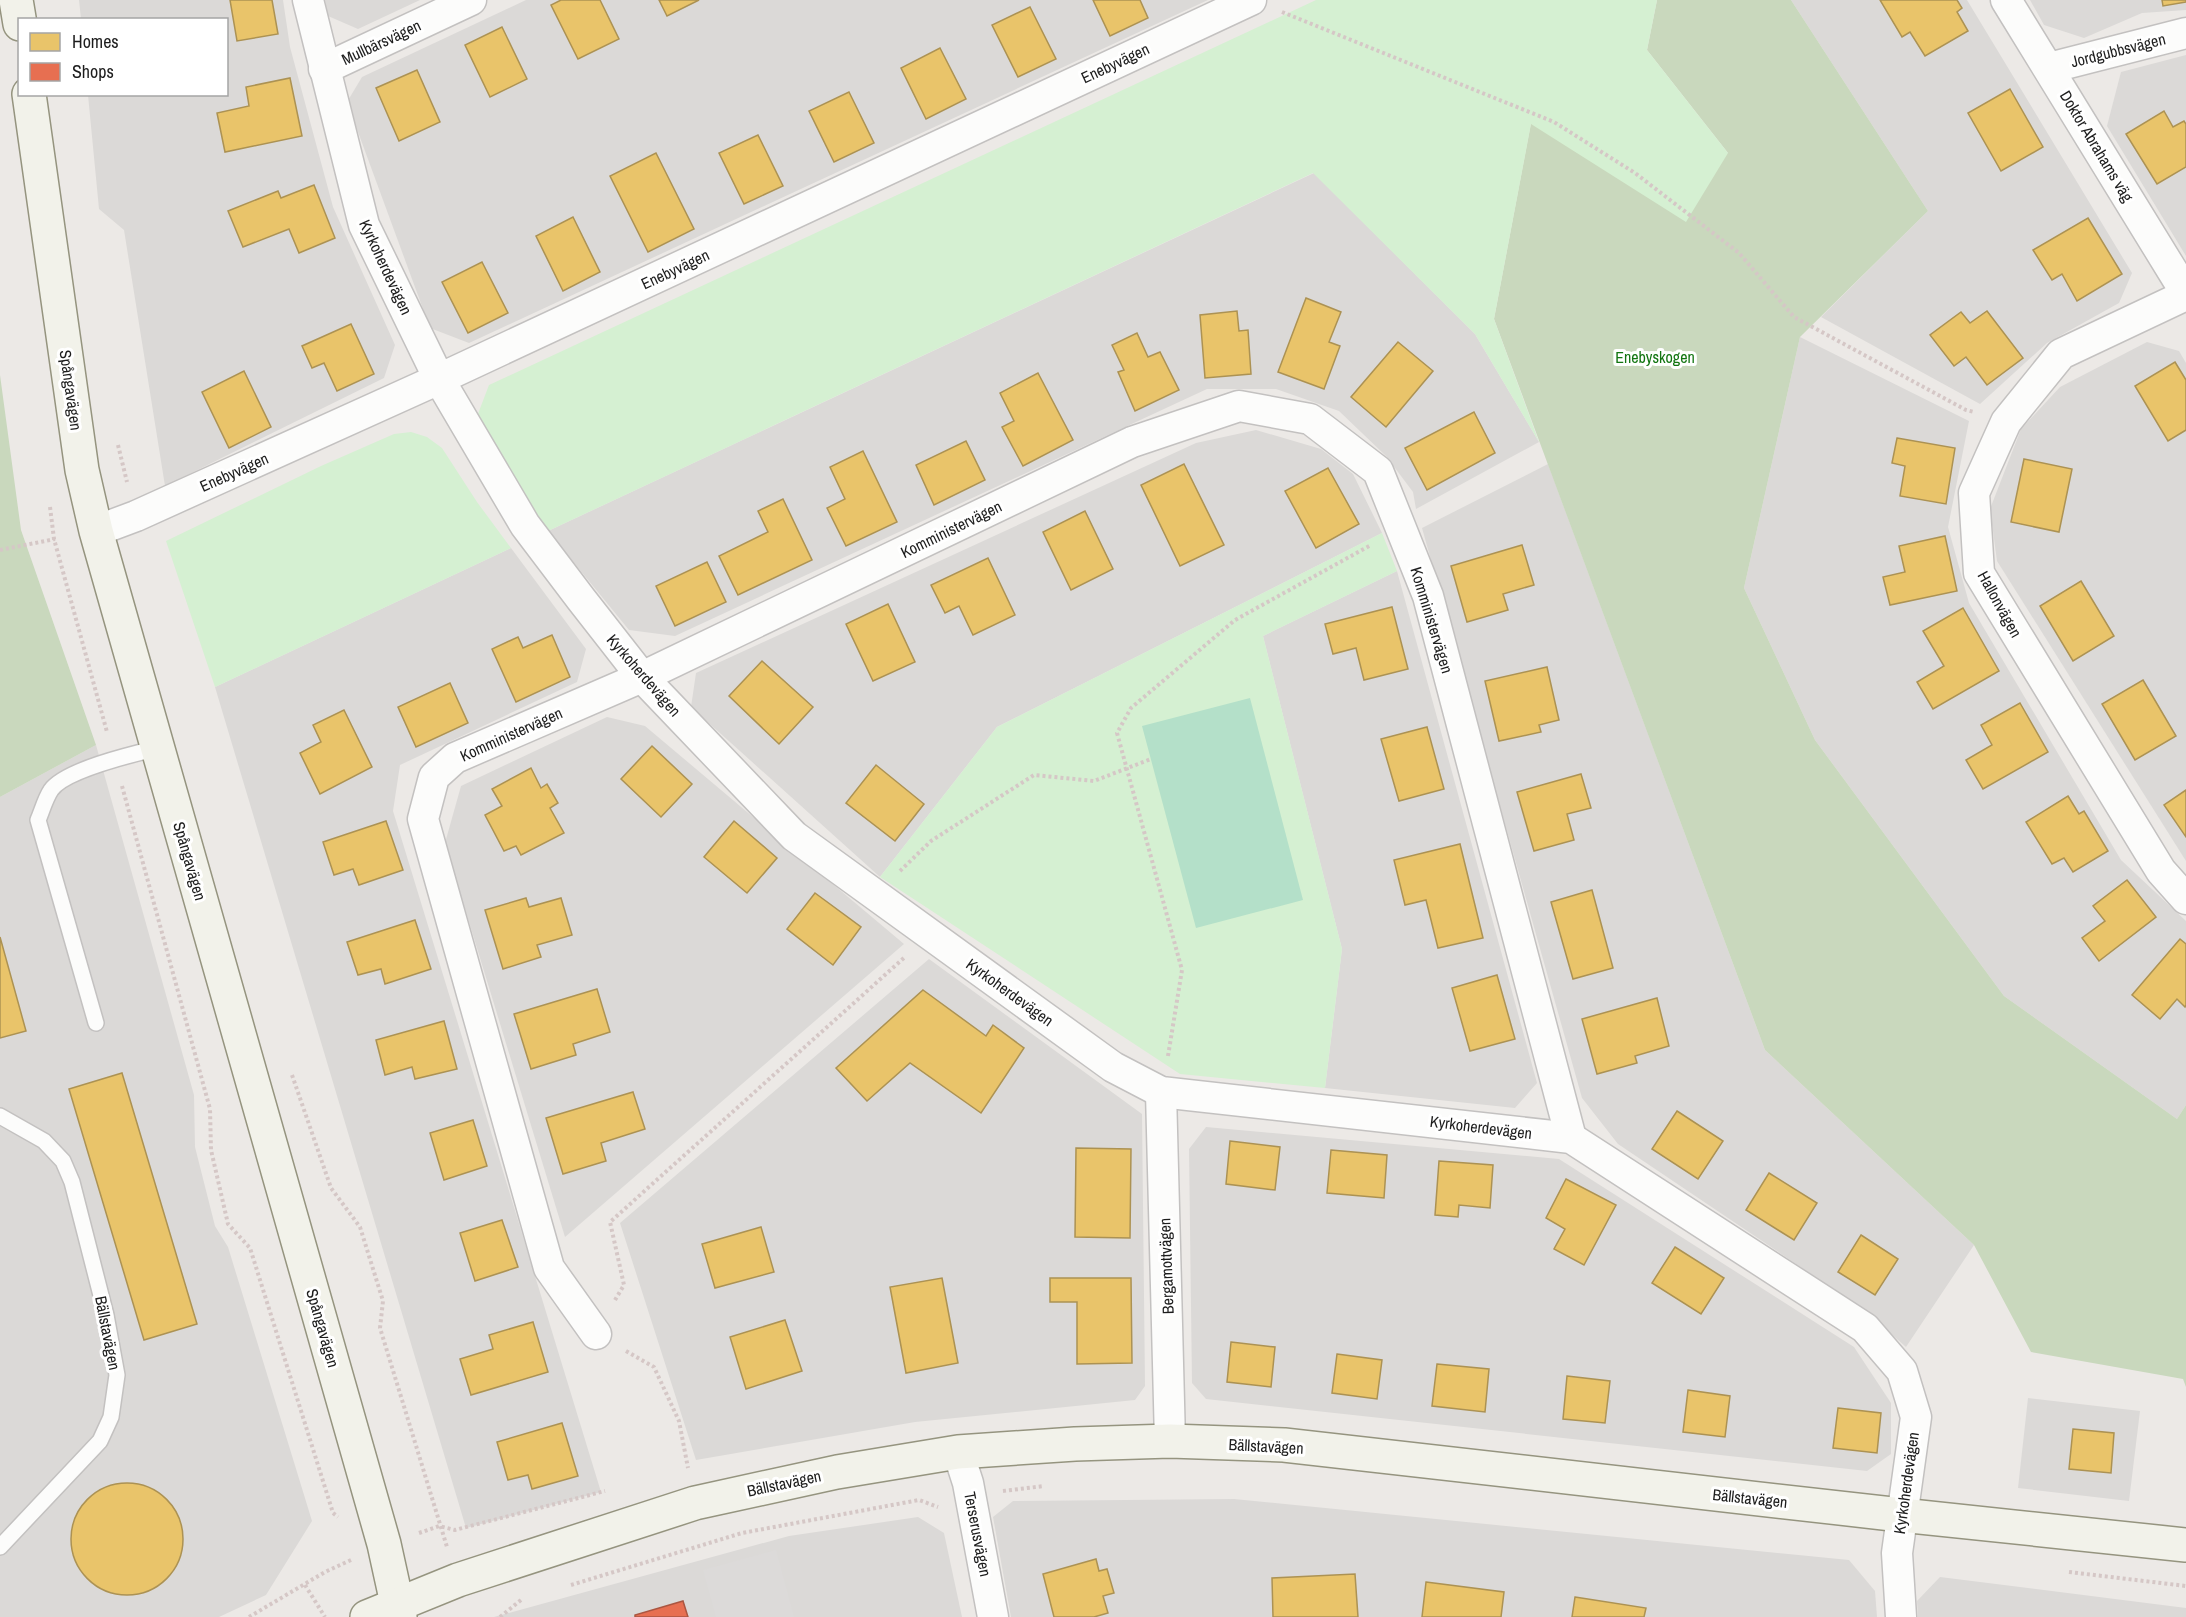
<svg xmlns="http://www.w3.org/2000/svg" width="2186" height="1617" viewBox="0 0 2186 1617" font-family="'Archivo Narrow',sans-serif">
<rect width="100%" height="100%" fill="#ece9e6"/>
<g fill="#dbd9d7">
<path d="M79 0H283L290 47 333 207 395 345 384 378 165 486 124 230 99 209 88 95 226 94V20L81 19Z"/>
<path d="M325 0H420L358 29 328 16Z"/>
<path d="M526 0H1208L469 343 430 328 347 102 362 77Z"/>
<path d="M1791 0H1967L2132 273 2119 303 2047 343 1980 404 1821 317 1928 211Z"/>
<path d="M2030 0H2186V10L2142 13 2084 38 2044 25Z"/>
<path d="M2186 55V256L2107 126 2121 72Z"/>
<path d="M1314 173 1475 334 1539 442 1416 509 1413 492 1386 456 1339 411 1276 389H1207L675 636 629 630 548 531Z"/>
<path d="M1800 337 1969 421 1948 527 1969 603 2121 860 2186 921V1105L2177 1119 2004 996 1815 740 1744 588Z"/>
<path d="M2147 342 2179 351 2186 363V861L1997 561 1990 509 2021 429 2060 387Z"/>
<path d="M1256 430 1321 449 1353 474 1382 533 997 727 880 877 691 707 696 673 1196 443Z"/>
<path d="M1548 464 1765 1050 1974 1245 1906 1347 1863 1309 1618 1144 1582 1098 1422 528Z"/>
<path d="M511 548 586 649 577 682 400 765 393 811 601 1492 466 1528 215 687Z"/>
<path d="M1397 571 1537 1083 1515 1108 1325 1088 1342 949 1263 636Z"/>
<path d="M607 717 645 726 904 944 565 1237 445 843 461 786Z"/>
<path d="M96 745 194 1095 195 1147 215 1226 228 1247 312 1521 266 1595 219 1617H0V797Z"/>
<path d="M929 959 1142 1114 1145 1386 1135 1400 915 1422 696 1460 620 1223Z"/>
<path d="M1206 1127 1559 1159 1854 1347 1891 1403V1454L1867 1471 1206 1399 1192 1383 1189 1149Z"/>
<path d="M2028 1398 2140 1411 2129 1501 2018 1488Z"/>
<path d="M1234 1499 1849 1560 1875 1591 1877 1617H1011L993 1517 1013 1501Z"/>
<path d="M918 1517 944 1533 962 1617H494L789 1536Z"/>
<path d="M1940 1577 2186 1608V1617H1918L1917 1601Z"/>
</g>
<g fill="#c9d8bd">
<path d="M1657 0H1791L1928 211 1800 337 1744 588 1815 740 2004 996 2177 1119 2186 1105V1387L2183 1379 2031 1352 1974 1245 1765 1050 1494 319 1531 123 1728 153 1647 50Z"/>
<path d="M0 375 21 530 96 745 0 797Z"/>
</g>
<g fill="#d5f0d2">
<path d="M1316 0H1657L1647 50 1728 153 1686 222 1531 124 1494 319 1539 442 1475 334 1313 173 548 531 476 419 489 385Z"/>
<path d="M411 432 427 437 442 448 477 502 511 548 215 687 166 541 321 466 394 434Z"/>
<path d="M1382 533 1397 571 1263 636 1342 949 1325 1088 1180 1074 880 877 997 727Z"/>
</g>
<path fill="#b4e0c9" d="M1250 698 1303 900 1196 928 1142 726Z"/>
<path fill="#dcdad9" d="M776 1550 794 1617H716L703 1570Z"/>
<g fill="#e9c46a" stroke="#ac9253" stroke-width="1.5">
<path d="M230 0H272L278 34 237 41Z"/>
<path d="M561 0H600L619 39 578 59 551 5Z"/>
<path d="M659 0H699L667 16Z"/>
<path d="M1093 0H1140L1148 18 1110 36Z"/>
<path d="M1880 0H1957L1962 8 1957 12 1968 31 1925 56 1910 32 1902 37Z"/>
<path d="M2162 0H2186V2L2163 6Z"/>
<path d="M1030 7 1056 59 1018 77 992 25Z"/>
<path d="M502 27 527 79 490 97 465 45Z"/>
<path d="M940 48 966 99 926 119 901 68Z"/>
<path d="M417 70 440 122 399 141 376 88Z"/>
<path d="M290 78 302 136 225 152 217 113 249 106 246 87Z"/>
<path d="M2010 89 2043 147 2001 171 1968 113Z"/>
<path d="M849 92 874 143 834 162 809 111Z"/>
<path d="M2164 111 2173 127 2184 121 2186 124V167L2157 184 2126 134Z"/>
<path d="M758 135 783 186 744 204 719 153Z"/>
<path d="M656 153 694 229 648 252 610 176Z"/>
<path d="M314 185 335 238 299 253 289 229 243 247 228 211 278 191 281 198Z"/>
<path d="M573 217 600 272 563 291 536 236Z"/>
<path d="M2088 218 2122 274 2077 301 2062 274 2052 280 2033 250Z"/>
<path d="M482 262 508 313 468 333 442 282Z"/>
<path d="M1306 298 1341 312 1329 342 1340 346 1324 389 1278 372Z"/>
<path d="M1237 311 1239 331 1248 330 1251 374 1205 378 1200 315Z"/>
<path d="M1987 311 2023 358 1987 385 1966 357 1954 366 1930 335 1961 312 1970 323Z"/>
<path d="M351 324 374 374 337 391 324 363 312 368 302 346Z"/>
<path d="M1137 333 1148 357 1160 352 1179 390 1135 411 1118 372 1124 370 1112 345Z"/>
<path d="M1398 342 1433 371 1386 427 1351 397Z"/>
<path d="M2175 362 2186 380V430L2168 441 2135 386Z"/>
<path d="M244 371 271 427 229 448 202 392Z"/>
<path d="M1038 373 1073 440 1023 466 1002 427 1014 421 1000 393Z"/>
<path d="M1474 412 1495 453 1427 490 1405 448Z"/>
<path d="M1897 438 1955 448 1946 504 1900 496 1905 466 1892 463Z"/>
<path d="M966 441 985 480 934 505 916 465Z"/>
<path d="M863 451 897 522 846 546 827 508 845 499 830 467Z"/>
<path d="M2024 459 2072 469 2059 532 2011 522Z"/>
<path d="M1184 464 1224 545 1180 566 1141 485Z"/>
<path d="M1328 468 1359 524 1316 548 1285 491Z"/>
<path d="M783 499 812 560 738 595 719 556 768 532 758 511Z"/>
<path d="M1085 511 1113 569 1071 590 1043 532Z"/>
<path d="M1945 536 1957 591 1890 605 1883 577 1905 572 1899 546Z"/>
<path d="M1522 545 1534 585 1503 594 1508 610 1467 622 1451 566Z"/>
<path d="M988 558 1015 615 973 635 959 606 945 613 931 585Z"/>
<path d="M707 562 726 602 675 626 656 586Z"/>
<path d="M2081 581 2114 636 2073 661 2040 606Z"/>
<path d="M888 604 915 662 873 681 846 624Z"/>
<path d="M1392 607 1408 669 1364 680 1356 648 1333 654 1325 624Z"/>
<path d="M1963 608 1999 671 1933 709 1917 682 1944 666 1923 631Z"/>
<path d="M552 635 570 677 516 702 492 649 518 637 523 648Z"/>
<path d="M762 661 813 707 779 744 729 696Z"/>
<path d="M1547 667 1559 720 1539 725 1541 732 1499 741 1485 681Z"/>
<path d="M2143 680 2176 736 2135 760 2102 704Z"/>
<path d="M450 683 468 723 416 747 398 707Z"/>
<path d="M2020 703 2048 752 1983 789 1966 760 1992 745 1981 725Z"/>
<path d="M344 710 372 767 320 794 300 753 321 742 313 725Z"/>
<path d="M1427 727 1444 789 1399 801 1381 739Z"/>
<path d="M652 746 692 784 661 817 621 779Z"/>
<path d="M876 765 924 804 895 841 846 803Z"/>
<path d="M531 768 541 788 547 784 558 803 550 808 564 833 521 855 516 846 504 851 485 815 502 806 492 789Z"/>
<path d="M1581 774 1591 808 1567 814 1574 840 1534 851 1517 792Z"/>
<path d="M2186 790V837L2164 805Z"/>
<path d="M2068 796 2079 814 2084 811 2108 851 2073 872 2064 858 2052 864 2026 822Z"/>
<path d="M386 821 403 870 359 885 353 869 334 875 323 842Z"/>
<path d="M734 821 777 858 747 893 704 857Z"/>
<path d="M1460 844 1483 938 1438 948 1426 900 1405 905 1394 860Z"/>
<path d="M2127 880 2156 917 2099 961 2082 938 2105 921 2093 906Z"/>
<path d="M1592 890 1613 968 1573 979 1551 902Z"/>
<path d="M815 893 861 927 833 965 787 929Z"/>
<path d="M526 898 529 907 561 898 572 935 537 945 541 957 503 969 485 910Z"/>
<path d="M415 920 431 969 385 984 381 969 358 975 347 942Z"/>
<path d="M0 937 26 1031 0 1038Z"/>
<path d="M2180 939 2186 944V1005L2185 1007 2177 999 2160 1019 2132 995Z"/>
<path d="M1497 975 1515 1039 1470 1051 1452 988Z"/>
<path d="M597 989 610 1032 573 1044 576 1055 531 1069 514 1014Z"/>
<path d="M923 990 986 1036 993 1025 1024 1048 981 1113 910 1063 867 1101 836 1068Z"/>
<path d="M1657 998 1669 1046 1635 1056 1637 1063 1597 1074 1582 1019Z"/>
<path d="M444 1021 457 1069 415 1079 412 1067 385 1075 376 1040Z"/>
<path d="M122 1073 197 1324 144 1340 69 1089Z"/>
<path d="M633 1092 645 1129 601 1143 606 1161 563 1174 546 1118Z"/>
<path d="M1677 1111 1723 1141 1698 1179 1652 1149Z"/>
<path d="M473 1120 487 1166 444 1180 430 1133Z"/>
<path d="M1230 1141 1280 1147 1275 1190 1226 1184Z"/>
<path d="M1076 1148 1131 1149 1130 1238 1075 1237Z"/>
<path d="M1331 1150 1387 1155 1384 1198 1327 1193Z"/>
<path d="M1439 1161 1493 1165 1490 1208 1459 1205 1458 1217 1435 1215Z"/>
<path d="M1769 1173 1817 1203 1794 1240 1746 1210Z"/>
<path d="M1566 1179 1616 1205 1584 1265 1554 1249 1565 1229 1546 1218Z"/>
<path d="M502 1220 518 1267 475 1281 460 1233Z"/>
<path d="M761 1227 774 1272 715 1288 702 1244Z"/>
<path d="M1861 1235 1898 1259 1875 1295 1838 1272Z"/>
<path d="M1675 1247 1724 1278 1701 1314 1652 1283Z"/>
<path d="M942 1278 958 1363 906 1373 890 1287Z"/>
<path d="M1050 1278H1131L1132 1363 1077 1364V1302H1050Z"/>
<path d="M785 1320 802 1371 746 1389 730 1337Z"/>
<path d="M533 1322 548 1372 471 1395 460 1359 493 1349 489 1335Z"/>
<path d="M1231 1342 1275 1347 1271 1387 1227 1382Z"/>
<path d="M1337 1354 1382 1360 1377 1399 1332 1393Z"/>
<path d="M1437 1364 1489 1369 1485 1412 1432 1406Z"/>
<path d="M1567 1376 1610 1381 1605 1423 1563 1419Z"/>
<path d="M1688 1390 1730 1396 1725 1437 1683 1432Z"/>
<path d="M1838 1408 1881 1413 1877 1453 1833 1448Z"/>
<path d="M562 1423 578 1476 532 1489 528 1475 508 1480 497 1442Z"/>
<path d="M2073 1429 2114 1433 2111 1473 2069 1469Z"/>
<circle cx="127" cy="1539" r="56"/>
<path d="M1096 1559 1099 1571 1107 1569 1114 1593 1103 1596 1108 1613 1094 1617H1054L1043 1574Z"/>
<path d="M1355 1574 1358 1617H1273L1272 1578Z"/>
<path d="M1426 1582 1504 1592 1501 1617H1422Z"/>
<path d="M1575 1597 1646 1608 1644 1617H1572Z"/>
</g>
<path fill="#e76f51" stroke="#aa5641" stroke-width="1.5" d="M683 1601 688 1617H635V1615Z"/>
<g fill="none" stroke-linecap="round" stroke-linejoin="round">
<defs>
<g id="lane">
<path d="M96 1023 38 820C42 811 45 799 51 790 65 770 133 754 158 748"/>
<path d="M0 1116 44 1141 63 1161 72 1182 106 1315 117 1375 111 1417 100 1441 0 1547"/>
</g>
<g id="street">
<path d="M308 0 364 225 439 379 525 525 581 599 642 677 794 836 1113 1067 1161 1092 1571 1138 1865 1328 1902 1371 1916 1417 1897 1553 1901 1617"/>
<path d="M2006 0 2186 293"/>
<path d="M2049 68 2186 33"/>
<path d="M324 69 471 0"/>
<path d="M2186 295 2061 354 2006 422 1974 493 1979 573 2161 871 2186 899"/>
<path d="M96 531 136 516 439 379 1251 0"/>
<path d="M1161 1092 1170 1441"/>
<path d="M596 1334 549 1268 423 819 434 777 455 758 642 677 1132 442 1239 406 1310 419 1378 471 1428 596 1571 1138"/>
<path d="M958 1452 968 1483 993 1617"/>
</g>
<g id="secondary">
<path d="M16 0 20 24"/>
<path d="M29 94 82 470 96 531 384 1544 400 1617"/>
<path d="M367 1617 458 1580 695 1503 837 1472 958 1452 1075 1444 1170 1441 1284 1445 1901 1515 2186 1545"/>
</g>
</defs>
<use href="#lane" stroke="#c3c1c0" stroke-width="18"/>
<use href="#street" stroke="#c3c1c0" stroke-width="33"/>
<use href="#secondary" stroke="#95947f" stroke-width="36"/>
<g stroke="#d5c7c6" stroke-width="4" stroke-dasharray="3 3" stroke-linecap="butt">
<path d="M1282 12 1554 122 1635 173 1739 253 1794 317 1966 410 1974 412"/>
<path d="M118 445 127 482"/>
<path d="M50 507 54 539 107 732"/>
<path d="M0 550 55 539"/>
<path d="M122 786 210 1109 211 1150 228 1224 250 1248 333 1513 338 1517"/>
<path d="M900 871 931 841 1034 775 1094 781 1151 759"/>
<path d="M1168 1056 1182 970 1117 733 1131 708 1235 620 1371 545"/>
<path d="M292 1075 331 1188 360 1227 383 1301 380 1328 447 1547"/>
<path d="M615 1300 624 1285 610 1222 905 957"/>
<path d="M626 1351 654 1367 679 1421 688 1468"/>
<path d="M1003 1491 1044 1486"/>
<path d="M419 1533 439 1526 455 1530 605 1491"/>
<path d="M2069 1572 2186 1586"/>
<path d="M305 1585 325 1617"/>
<path d="M571 1585 742 1533 919 1500 938 1507"/>
<path d="M249 1617 325 1572 351 1560"/>
<path d="M500 1617 521 1600"/>
</g>
<use href="#lane" stroke="#fcfcfb" stroke-width="15"/>
<use href="#street" stroke="#fcfcfb" stroke-width="30"/>
<use href="#secondary" stroke="#f2f2ea" stroke-width="33"/>
</g>
<g text-anchor="middle" dominant-baseline="central" stroke-width="6" stroke-linejoin="round" paint-order="stroke">
<g font-size="16" fill="#1d1d1d" stroke="#fff">
<text transform="translate(381 42) rotate(-25)">Mullbärsvägen</text>
<text transform="translate(2118 50) rotate(-14)">Jordgubbsvägen</text>
<text transform="translate(1115 63) rotate(-25)">Enebyvägen</text>
<text transform="translate(2097 146) rotate(59)">Doktor Abrahams väg</text>
<text transform="translate(386 267) rotate(65)">Kyrkoherdevägen</text>
<text transform="translate(675 269) rotate(-25)">Enebyvägen</text>
<text transform="translate(71 390) rotate(82)">Spångavägen</text>
<text transform="translate(234 472) rotate(-24)">Enebyvägen</text>
<text transform="translate(951 529) rotate(-26)">Komministervägen</text>
<text transform="translate(2000 604) rotate(61)">Hallonvägen</text>
<text transform="translate(1432 620) rotate(73)">Komministervägen</text>
<text transform="translate(644 675) rotate(49)">Kyrkoherdevägen</text>
<text transform="translate(511 734) rotate(-24)">Komministervägen</text>
<text transform="translate(190 861) rotate(74)">Spångavägen</text>
<text transform="translate(1010 992) rotate(36)">Kyrkoherdevägen</text>
<text transform="translate(1481 1127) rotate(7)">Kyrkoherdevägen</text>
<text transform="translate(1166 1266) rotate(-92)">Bergamottvägen</text>
<text transform="translate(323 1328) rotate(74)">Spångavägen</text>
<text transform="translate(108 1333) rotate(79)">Bällstavägen</text>
<text transform="translate(1266 1446) rotate(3)">Bällstavägen</text>
<text transform="translate(784 1483) rotate(-12)">Bällstavägen</text>
<text transform="translate(1906 1483) rotate(-82)">Kyrkoherdevägen</text>
<text transform="translate(1750 1498) rotate(6)">Bällstavägen</text>
<text transform="translate(978 1534) rotate(79)">Terserusvägen</text>
</g>
<g font-size="16" fill="#127511" stroke="#fff">
<text x="1655" y="357">Enebyskogen</text>
</g>
</g>
<rect x="18" y="18" width="210" height="78" fill="#ffffff" stroke="#a5a5a5" stroke-width="1.5"/>
<rect x="30" y="33" width="30" height="18" fill="#e9c46a" stroke="#a5a5a5" stroke-width="1.5"/>
<text x="72" y="48" font-size="18" fill="#1d1d1d">Homes</text>
<rect x="30" y="63" width="30" height="18" fill="#e76f51" stroke="#a5a5a5" stroke-width="1.5"/>
<text x="72" y="78" font-size="18" fill="#1d1d1d">Shops</text>
</svg>
